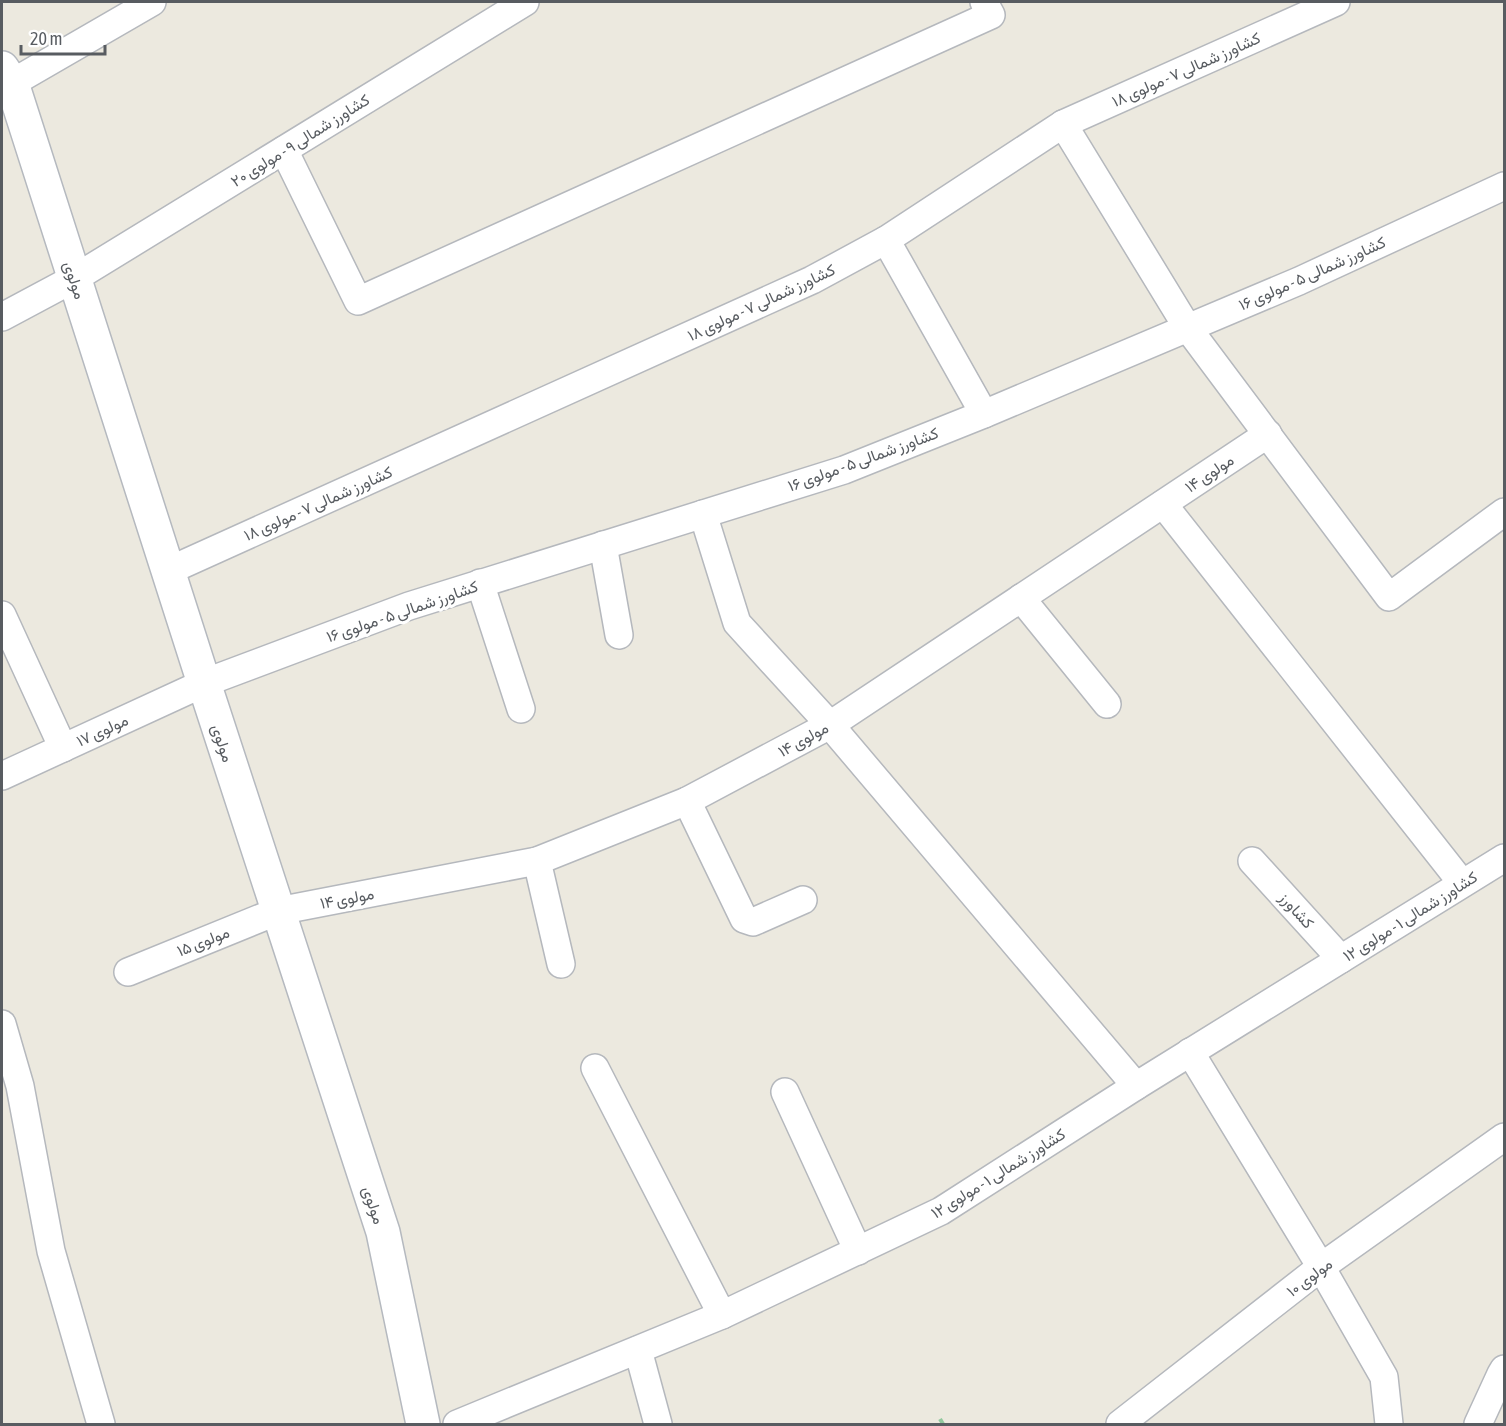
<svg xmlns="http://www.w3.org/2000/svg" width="1506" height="1426" viewBox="0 0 1506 1426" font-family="'Asap Condensed',Vazirmatn,sans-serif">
<rect width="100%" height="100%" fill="#ece9df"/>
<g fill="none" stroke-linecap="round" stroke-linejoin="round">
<defs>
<g id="street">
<path d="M12 83 152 2"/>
<path d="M1063 124 1187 327 1389 597 1504 512"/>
<path d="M284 150 358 301 991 15 984 2"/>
<path d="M886 240 984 414"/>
<path d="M2 317 75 278 525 2"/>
<path d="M1163 504 1462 883"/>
<path d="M703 514 737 623 830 725 1136 1086"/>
<path d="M603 545 619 635"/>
<path d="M168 571 812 280 886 240 1063 124 1336 2"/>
<path d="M480 583 521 709"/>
<path d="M1021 598 1107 704"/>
<path d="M2 615 63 748"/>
<path d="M2 776 204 683 409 606 844 470 984 414 1299 281 1504 186"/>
<path d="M687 801 744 919 753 922 803 900"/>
<path d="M537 861 561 964"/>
<path d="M1252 861 1341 959"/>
<path d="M128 972 278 911 537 861 687 801 830 725 1268 434"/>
<path d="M2 1024 20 1086 51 1251 101 1424"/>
<path d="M1190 1052 1321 1267 1384 1377 1389 1424"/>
<path d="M595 1068 722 1315"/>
<path d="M785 1092 858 1251"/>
<path d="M638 1350 658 1424"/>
<path d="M457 1424 722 1315 941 1211 1136 1086 1504 858"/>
<path d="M1120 1424 1321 1267 1504 1137"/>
<path d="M1478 1424 1501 1374 1504 1369"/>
</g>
<path id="secondary" d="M2 68 12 83 204 683 383 1232 423 1424"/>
</defs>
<use href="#street" stroke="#b5b8bd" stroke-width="30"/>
<use href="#secondary" stroke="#b5b9bf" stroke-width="36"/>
<path stroke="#92c89e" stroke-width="4" stroke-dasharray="6 3" stroke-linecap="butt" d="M940 1419 943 1424"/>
<use href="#street" stroke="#fff" stroke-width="27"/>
<use href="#secondary" stroke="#fff" stroke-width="33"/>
</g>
<g text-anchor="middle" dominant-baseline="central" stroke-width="6" stroke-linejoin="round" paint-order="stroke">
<g font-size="16" fill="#585c61" stroke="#fff">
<text transform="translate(1186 69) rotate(-24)">کشاورز شمالی ۷ - مولوی ۱۸</text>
<text transform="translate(300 140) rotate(-32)">کشاورز شمالی ۹ - مولوی ۲۰</text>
<text transform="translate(1312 273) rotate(-24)">کشاورز شمالی ۵ - مولوی ۱۶</text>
<text transform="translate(75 280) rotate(72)">مولوی</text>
<text transform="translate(761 302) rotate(-25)">کشاورز شمالی ۷ - مولوی ۱۸</text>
<text transform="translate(863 459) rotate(-20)">کشاورز شمالی ۵ - مولوی ۱۶</text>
<text transform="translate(1209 473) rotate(-34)">مولوی ۱۴</text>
<text transform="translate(318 503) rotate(-24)">کشاورز شمالی ۷ - مولوی ۱۸</text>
<text transform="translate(402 611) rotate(-19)">کشاورز شمالی ۵ - مولوی ۱۶</text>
<text transform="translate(102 730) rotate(-25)">مولوی ۱۷</text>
<text transform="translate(803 739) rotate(-29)">مولوی ۱۴</text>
<text transform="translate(223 743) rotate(72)">مولوی</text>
<text transform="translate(347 898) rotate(-11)">مولوی ۱۴</text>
<text transform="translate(1297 910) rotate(48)">کشاورز</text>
<text transform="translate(1410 916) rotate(-32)">کشاورز شمالی ۱ - مولوی ۱۲</text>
<text transform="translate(203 941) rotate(-22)">مولوی ۱۵</text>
<text transform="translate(998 1173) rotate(-32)">کشاورز شمالی ۱ - مولوی ۱۲</text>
<text transform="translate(374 1205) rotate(72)">مولوی</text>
<text transform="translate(1309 1277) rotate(-37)">مولوی ۱۰</text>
</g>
</g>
<rect width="1506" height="1426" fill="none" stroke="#585c61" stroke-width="6"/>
<path d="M21 45v9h84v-9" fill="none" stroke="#585c61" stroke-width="3"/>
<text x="30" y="45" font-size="18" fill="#585c61" stroke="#ffffff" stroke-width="4.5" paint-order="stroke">20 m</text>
</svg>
